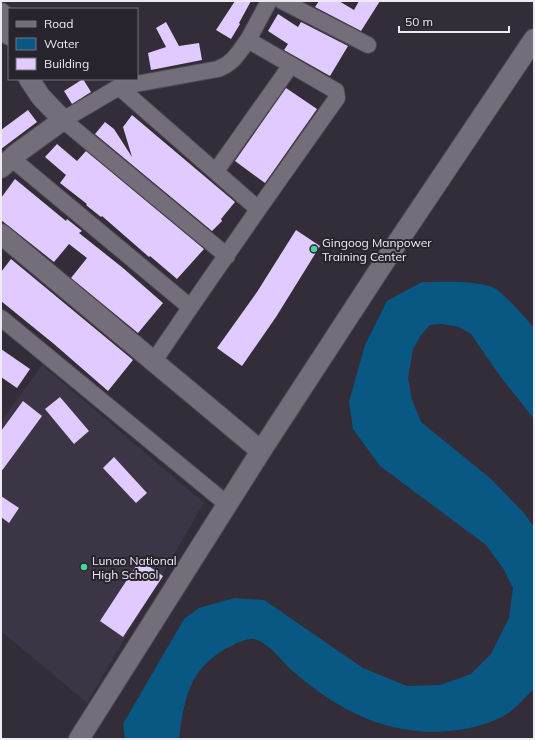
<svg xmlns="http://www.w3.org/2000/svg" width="535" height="740" viewBox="0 0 535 740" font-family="Mulish,sans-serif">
<rect width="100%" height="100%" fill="#322d38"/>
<path fill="#3c3546" d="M42 365 204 503 87 703 1 631V422Z"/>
<path fill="#095884" d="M422 282C442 282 473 280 492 287 503 291 526 319 534 328V419L500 376 471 334 459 327 442 324 430 325 421 335 413 349 408 378 412 400 421 422 491 479 524 513 534 527V689C526 696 519 705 510 712 497 721 480 726 465 729 398 740 345 716 295 673 282 663 270 642 253 639 246 638 234 644 227 648 189 669 184 699 179 739H125L123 724 184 619 199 608 234 598 264 600 363 668 407 686 440 685 471 674 491 654 509 618 513 588 503 568 486 545 380 466 353 429 349 402 365 345 387 301Z"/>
<g fill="#e0caff">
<path d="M235 1H251L239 23 240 24 231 39 216 30Z"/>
<path d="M319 1H339L354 10 359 1H380L361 31 315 7Z"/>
<path d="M278 14 298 27 301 22 348 46 330 76 284 50 288 44 268 31Z"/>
<path d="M166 22 179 46 199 43 202 60 151 70 148 53 166 47 156 28Z"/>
<path d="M83 79 91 92 72 104 64 91Z"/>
<path d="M286 88 317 109 265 183 235 161Z"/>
<path d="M28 110 37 122 1 149V130Z"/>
<path d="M132 115 235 202 221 219 222 221 212 231 95 134 105 122 114 129 132 157 123 127Z"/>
<path d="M57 144 77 161 86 151 204 249 177 279 150 256 149 257 102 216 101 217 86 205 87 204 60 183 66 175 45 157Z"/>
<path d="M15 179 66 221 67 219 82 231 79 233 123 268 163 303 138 333 71 278 87 258 69 244 54 262 1 220V198Z"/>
<path d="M296 230 320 246 276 317 242 366 217 348 257 292Z"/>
<path d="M11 259 133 360 108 391 54 344 1 301V272Z"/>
<path d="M1 349 30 369 17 388 1 377Z"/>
<path d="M60 397 89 431 74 444 45 409Z"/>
<path d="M23 401 42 416 1 472V431Z"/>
<path d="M114 457 147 493 136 503 103 468Z"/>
<path d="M1 496 19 508 9 523 1 517Z"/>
<path d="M140 560 163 576 123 637 100 621Z"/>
</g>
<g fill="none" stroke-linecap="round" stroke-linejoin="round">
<defs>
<g id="minor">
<path d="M282 1 368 45"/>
<path d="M248 40 269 1"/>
<path d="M119 87 258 209"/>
<path d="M11 158 190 307"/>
<path d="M216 171 291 65"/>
<path d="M1 318 228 505"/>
<path d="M154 361C214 272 275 185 337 98L336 91 248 40C238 53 234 63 218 69L119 87 63 120 227 256"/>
</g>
<g id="tertiary">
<path d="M1 13 9 35"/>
<path d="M1 168 16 154 63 120 41 97 29 79"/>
<path d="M1 234 261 451"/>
<path d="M79 739 261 451 381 267 534 39"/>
</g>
</defs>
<use href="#minor" stroke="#4d4952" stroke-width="18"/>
<use href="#tertiary" stroke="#4d4952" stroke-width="22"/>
<use href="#minor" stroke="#746e7b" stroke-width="16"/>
<use href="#tertiary" stroke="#746e7b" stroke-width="20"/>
</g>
<g fill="#4ad49c" stroke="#28242e" stroke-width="1.5">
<circle cx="314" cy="249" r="4"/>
<circle cx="84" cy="567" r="4"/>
</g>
<g text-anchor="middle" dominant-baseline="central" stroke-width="4" stroke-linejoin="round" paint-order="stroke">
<g font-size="12" fill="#edeaf2" stroke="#28242e" text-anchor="start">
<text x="322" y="242">Gingoog Manpower<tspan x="322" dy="14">Training Center</tspan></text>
<text x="92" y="560">Lunao National<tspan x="92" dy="14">High School</tspan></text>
</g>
</g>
<rect width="535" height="740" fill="none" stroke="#edeaf2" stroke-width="4"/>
<rect x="8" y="8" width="130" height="72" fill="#28242e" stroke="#77737c"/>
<rect x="16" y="21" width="20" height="6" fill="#746e7b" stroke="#77737c"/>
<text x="44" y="28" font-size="12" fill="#edeaf2">Road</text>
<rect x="16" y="38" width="20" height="12" fill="#095884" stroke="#77737c"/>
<text x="44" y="48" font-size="12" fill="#edeaf2">Water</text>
<rect x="16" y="58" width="20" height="12" fill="#e0caff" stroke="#77737c"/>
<text x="44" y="68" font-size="12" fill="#edeaf2">Building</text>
<path d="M399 26v6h110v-6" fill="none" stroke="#edeaf2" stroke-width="2"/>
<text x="405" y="26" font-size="12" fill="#edeaf2" stroke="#28242e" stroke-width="3" paint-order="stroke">50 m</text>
</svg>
